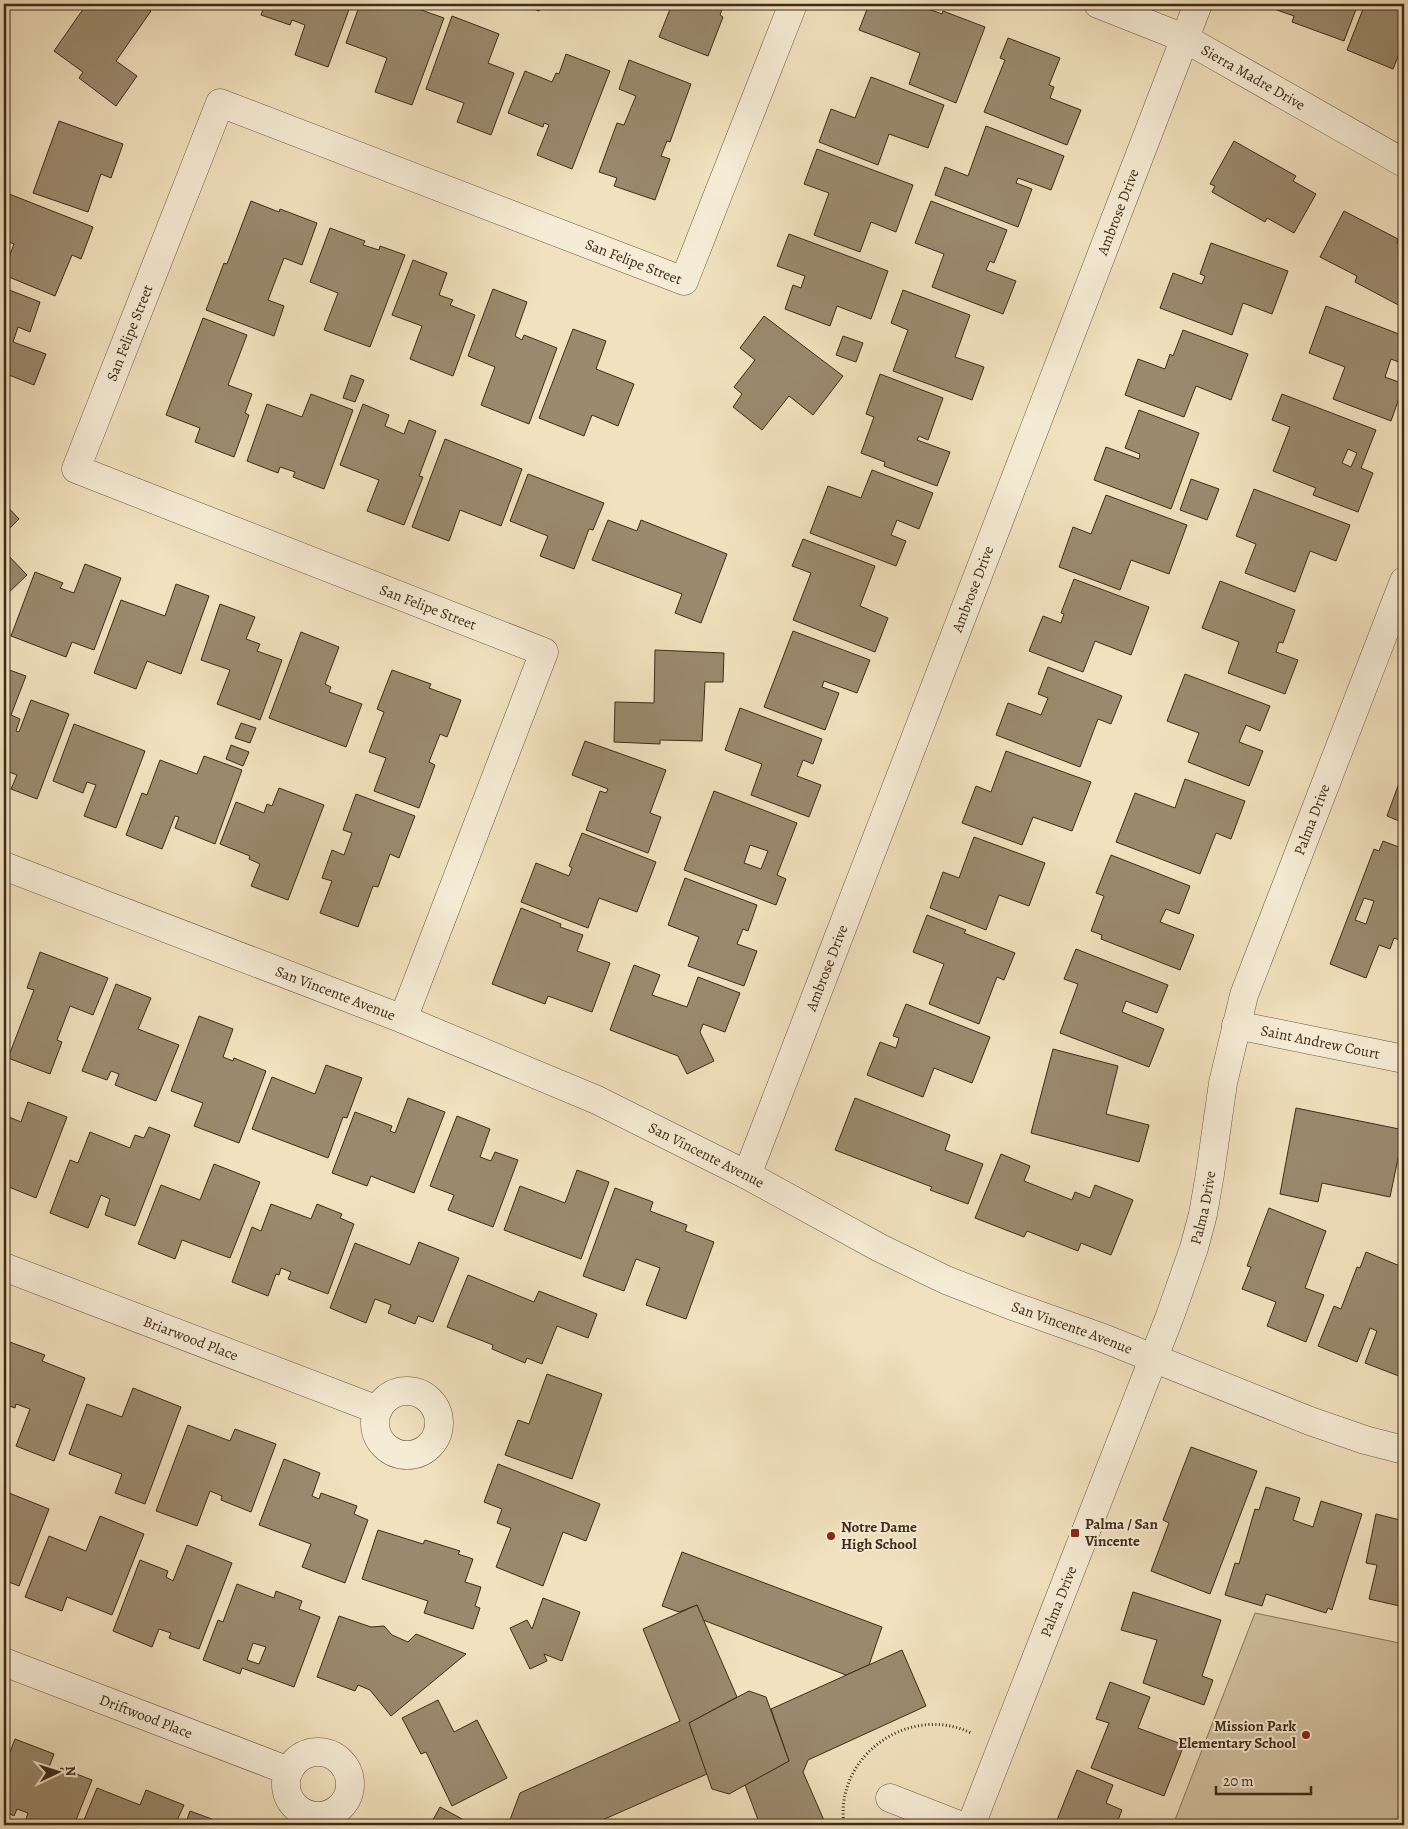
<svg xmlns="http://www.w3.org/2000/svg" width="1408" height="1829" viewBox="0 0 1408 1829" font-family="Alegreya,serif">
<rect width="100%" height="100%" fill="#f1e1be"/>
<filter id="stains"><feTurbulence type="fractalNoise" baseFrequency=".004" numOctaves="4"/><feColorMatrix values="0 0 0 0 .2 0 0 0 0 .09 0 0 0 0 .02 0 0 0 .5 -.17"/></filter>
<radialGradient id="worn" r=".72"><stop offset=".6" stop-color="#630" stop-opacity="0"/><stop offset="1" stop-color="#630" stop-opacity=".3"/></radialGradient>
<path fill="#d3c2a2" stroke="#88765d" d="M1255 1613 1404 1644V1825H1173Z"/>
<g fill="#9b8a6e" stroke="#3e2b18" fill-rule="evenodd">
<path d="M85 4H141L151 11 116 61 137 76 116 106 79 78 83 72 54 51 86 5Z"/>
<path d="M265 4H351L328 67 295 55 305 25 292 20 290 25 261 15Z"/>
<path d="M360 4H404L444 18 412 105 375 92 387 58 346 43Z"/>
<path d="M521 4H542L539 11Z"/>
<path d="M672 4H724L720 15 723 17 708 56 659 37Z"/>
<path d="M869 4H901L909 7V4H915L942 14 943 11 985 27 956 103 909 84 920 53 859 30Z"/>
<path d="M1272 4H1358L1344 41 1292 22 1294 16 1271 8Z"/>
<path d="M1365 4H1404V41L1393 69 1347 50Z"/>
<path d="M452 16 499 34 488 63 514 73 491 135 457 122 464 103 426 89Z"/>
<path d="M1008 38 1060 58 1049 85 1054 87 1050 98 1081 110 1067 145 984 112 1005 60 1000 58Z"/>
<path d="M566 54 610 71 572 169 537 155 549 125 544 123 543 127 508 113 525 71 552 82 556 73 559 74Z"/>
<path d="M629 60 691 84 670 142 667 141 661 156 670 159 655 200 614 186 617 178 599 172 617 123 624 125 636 96 619 89Z"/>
<path d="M871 77 944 105 928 148 889 134 878 165 819 142 831 109 855 118Z"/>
<path d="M59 121 123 144 111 178 101 174 88 212 33 193Z"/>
<path d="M986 126 1064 156 1051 190 1018 178 1016 183 1032 189 1018 227 935 195 945 167 968 176Z"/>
<path d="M1234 141 1296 176 1293 181 1316 194 1294 233 1267 218 1265 222 1212 192 1215 186 1210 184Z"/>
<path d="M817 149 913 185 896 232 871 222 860 252 814 235 829 193 804 184Z"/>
<path d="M4 192 93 227 81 259 72 255 55 296 4 275V270L14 244 4 240Z"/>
<path d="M251 201 279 212 280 209 317 223 302 265 284 258 268 300 284 306 274 336 206 310 224 263 227 264Z"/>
<path d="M931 201 1007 230 994 263 990 261 986 270 1016 281 1003 314 932 287 944 254 915 243Z"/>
<path d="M1344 211 1398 239 1397 243 1404 247V308L1355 282 1357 276 1320 257Z"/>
<path d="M330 228 365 241 363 245 379 250 380 246 405 255 370 347 324 330 338 293 310 282Z"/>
<path d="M789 234 888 271 871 319 837 306 830 326 785 309 793 285 801 288 805 276 777 266Z"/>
<path d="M1211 243 1288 271 1272 314 1243 303 1232 335 1160 308 1173 273 1202 284 1205 276 1200 274Z"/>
<path d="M413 260 447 273 439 295 453 300 450 305 475 315 453 376 410 359 422 326 392 315Z"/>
<path d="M4 288 40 302 30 332 18 327 13 342 46 354 34 385 4 373Z"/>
<path d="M493 289 527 302 515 336 522 340 524 335 557 348 529 424 481 405 495 367 468 356Z"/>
<path d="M903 290 970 315 955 357 984 367 972 400 893 371 908 330 891 323Z"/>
<path d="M1326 306 1404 336V364L1391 359 1385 377 1404 384 1391 421 1333 399 1345 367 1309 353Z"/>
<path d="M764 316 843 376 813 415 789 396 762 430 733 407 742 394 734 387 755 360 740 348Z"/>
<path d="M203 318 247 335 228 385 252 394 245 413 249 415 234 457 195 442 200 428 166 415Z"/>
<path d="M573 329 606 341 596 369 634 384 618 426 592 415 584 436 539 418Z"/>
<path d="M1183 330 1248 354 1231 400 1196 386 1184 417 1125 395 1138 359 1165 369 1170 354 1173 356Z"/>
<path d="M843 336 863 343 856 362 836 355Z"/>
<path d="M880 374 943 398 928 440 919 436 917 440 950 452 937 486 884 466 885 462 861 453 874 417 866 414Z"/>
<path d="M351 375 364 380 355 402 343 398Z"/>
<path d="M311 394 353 410 324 489 293 477 295 472 280 467 278 473 247 461 267 404 302 417Z"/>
<path d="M1282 394 1376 430 1361 468 1373 473 1358 512 1313 495 1316 488 1273 471 1290 427 1272 420ZM1348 449 1357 453 1351 467 1342 463Z"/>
<path d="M363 404 389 415 385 426 404 434 409 420 436 431 419 476 423 477 404 525 367 511 379 480 340 465Z"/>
<path d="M1139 410 1199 433 1171 509 1094 480 1106 447 1139 459 1140 454 1125 448Z"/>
<path d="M445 439 522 469 501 526 460 510 449 541 412 527Z"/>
<path d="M872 470 933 493 919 529 897 520 891 535 906 541 896 566 810 533 828 486 861 498Z"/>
<path d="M528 474 604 503 593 530 589 529 574 569 540 556 548 536 510 521Z"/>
<path d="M1191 479 1219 489 1207 520 1180 510Z"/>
<path d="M1254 489 1350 525 1336 561 1310 551 1295 592 1245 573 1256 544 1236 536Z"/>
<path d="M1106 495 1187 525 1169 574 1131 560 1120 590 1059 567 1073 527 1091 534Z"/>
<path d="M4 503 19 519 4 534Z"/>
<path d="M608 520 637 531 641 520 727 554 701 623 675 613 682 594 592 560Z"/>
<path d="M803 539 875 566 860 606 888 618 875 652 793 620 811 573 792 566Z"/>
<path d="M4 551 27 575 4 597Z"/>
<path d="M85 564 121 578 94 650 72 642 66 657 11 636 35 572 63 583 60 588 74 593Z"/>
<path d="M1074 579 1149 607 1131 655 1095 641 1083 672 1029 651 1043 616 1061 623 1064 614 1061 613Z"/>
<path d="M1220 581 1295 610 1283 643 1279 642 1276 652 1298 660 1285 694 1228 673 1239 642 1202 628Z"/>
<path d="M176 584 209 596 181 674 147 661 136 689 94 673 121 600 165 616Z"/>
<path d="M220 604 255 617 246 639 260 644 257 651 282 660 260 720 217 704 230 670 201 660Z"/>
<path d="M793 631 870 660 857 693 824 681 822 687 839 693 825 730 764 707Z"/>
<path d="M301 632 339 647 325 684 331 687 329 692 362 704 346 747 269 718Z"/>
<path d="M655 650 724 653 723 682H705L702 741 660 740V744L614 742 615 702 654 703Z"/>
<path d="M1048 667 1122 696 1111 724 1098 719 1080 767 996 735 1008 703 1041 715 1048 698 1038 694Z"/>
<path d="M4 668 26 676 11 715 20 719 16 731 19 732 31 700 69 714 37 799 11 789 17 775 4 770Z"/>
<path d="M392 670 431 684 429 688 461 700 447 737 440 734 429 762 435 765 419 808 374 791 386 758 369 752 384 712 377 709Z"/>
<path d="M1185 674 1270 706 1260 731 1246 725 1239 742 1263 751 1249 786 1188 762 1199 733 1167 721Z"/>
<path d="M740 708 822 739 813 764 803 760 797 776 821 785 809 817 751 795 762 764 725 750Z"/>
<path d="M241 723 256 728 250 743 235 738Z"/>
<path d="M74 724 145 751 116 828 84 816 96 785 87 782 83 793 53 781Z"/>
<path d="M585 741 666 770 650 813 661 817 648 853 586 830 600 791 606 793 608 789 572 775Z"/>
<path d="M231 745 249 752 243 766 226 759Z"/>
<path d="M1006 751 1091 782 1072 831 1033 817 1022 845 962 823 976 786 991 792Z"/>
<path d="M204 756 242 770 215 844 175 828 179 817 175 816 162 849 126 835 142 793 147 795 160 760 197 774Z"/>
<path d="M1402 775 1404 776V823L1387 816Z"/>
<path d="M1185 779 1245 801 1231 839 1216 833 1200 874 1116 842 1135 793 1175 808Z"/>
<path d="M279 788 324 805 288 900 251 886 260 864 249 859 250 856 220 844 236 802 264 813 267 804 272 806Z"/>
<path d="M714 791 797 823 777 875 786 879 776 905 684 870ZM750 845 768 851 761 869 744 863Z"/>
<path d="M356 794 415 816 399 858 390 854 378 887 373 886 358 927 320 913 332 881 322 878 332 850 344 855 352 833 343 830Z"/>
<path d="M582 833 656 862 637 912 599 898 588 928 521 902 536 863 569 876 572 868 569 866Z"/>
<path d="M974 837 1045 863 1029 906 999 895 986 930 930 908 943 872 959 878Z"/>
<path d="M1383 841 1404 849V942L1394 938 1390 949 1379 945 1366 978 1330 964 1374 849 1379 851ZM1364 898 1374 901 1366 924 1355 920Z"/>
<path d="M1111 855 1190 886 1179 914 1166 909 1160 922 1194 935 1180 970 1101 939 1102 935 1091 931 1104 896 1096 893Z"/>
<path d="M685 878 757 905 748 931 743 929 737 944 757 951 744 986 688 966 699 937 668 925Z"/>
<path d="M521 908 561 924 560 927 583 935 577 951 610 963 592 1012 548 996 545 1004 492 984Z"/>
<path d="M927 915 966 930 964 933 1015 953 1004 980 997 977 979 1024 929 1004 944 964 913 952Z"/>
<path d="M1076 949 1168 985 1157 1013 1126 1001 1122 1012 1164 1029 1149 1067 1060 1033 1078 984 1064 979Z"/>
<path d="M40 952 108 978 93 1015 70 1006 57 1040 62 1042 50 1074 8 1058 34 990 27 988Z"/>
<path d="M634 965 660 975 652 995 687 1007 698 977 740 993 725 1032 703 1024 700 1032 714 1061 687 1074 678 1056 610 1030Z"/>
<path d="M116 984 151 998 138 1029 179 1045 156 1101 115 1085 119 1074 111 1071 107 1080 82 1071Z"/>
<path d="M906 1004 990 1037 972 1083 934 1068 923 1097 867 1075 880 1042 896 1048 899 1038 893 1036Z"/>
<path d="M199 1016 233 1029 223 1057 233 1061 234 1058 266 1071 239 1143 194 1126 203 1103 171 1091Z"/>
<path d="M1053 1049 1118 1066 1106 1114 1149 1125 1139 1162 1031 1133Z"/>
<path d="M326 1065 362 1078 347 1118 343 1117 328 1158 252 1129 272 1077 315 1094Z"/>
<path d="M408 1098 445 1112 414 1193 371 1176 367 1186 332 1173 355 1112 392 1126 390 1131 395 1133Z"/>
<path d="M855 1098 950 1135 945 1150 983 1164 968 1204 930 1190 932 1187 835 1150Z"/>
<path d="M28 1102 67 1117 36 1198 4 1185V1115L21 1122Z"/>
<path d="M1296 1108 1404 1130 1390 1197 1322 1183 1318 1202 1280 1194Z"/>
<path d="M457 1116 490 1129 480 1157 491 1161 495 1152 518 1160 493 1227 448 1210 454 1195 430 1186Z"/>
<path d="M149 1127 170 1135 135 1226 105 1215 110 1199 101 1195 88 1228 50 1213 70 1160 78 1163 90 1132 130 1148 135 1135 144 1138Z"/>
<path d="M1001 1154 1030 1166 1024 1181 1072 1200 1075 1192 1090 1198 1095 1185 1133 1200 1111 1255 1081 1243 1078 1251 1027 1231 1024 1237 975 1218Z"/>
<path d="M214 1164 260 1182 230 1258 182 1240 175 1259 138 1244 161 1185 200 1200Z"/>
<path d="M577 1170 609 1182 581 1259 504 1230 520 1186 565 1203Z"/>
<path d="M615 1188 653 1202 650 1211 687 1225 685 1231 714 1242 686 1319 646 1305 660 1268 636 1259 624 1291 583 1276Z"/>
<path d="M271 1204 311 1219 317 1204 342 1214 340 1218 354 1224 328 1294 288 1279 291 1272 281 1268 279 1275 276 1274 268 1296 232 1282 252 1227 261 1231Z"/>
<path d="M1404 1206V1235L1399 1234Z"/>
<path d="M1269 1208 1326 1231 1305 1288 1324 1295 1306 1342 1267 1326 1276 1302 1242 1289 1251 1267 1247 1266Z"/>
<path d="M419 1242 459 1258 433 1322 418 1316 415 1324 388 1313 391 1305 375 1299 366 1323 330 1308 355 1243 410 1265Z"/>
<path d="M1366 1252 1400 1266 1401 1263 1404 1264V1378L1365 1363 1377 1331 1370 1328 1357 1362 1318 1346 1334 1306 1341 1309 1357 1267 1360 1268Z"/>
<path d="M468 1275 534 1302 539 1291 597 1314 588 1338 557 1326 542 1364 527 1358 525 1363 492 1349 493 1345 447 1327Z"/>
<path d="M7 1341 45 1355 42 1361 85 1378 54 1461 16 1446 30 1409 16 1404 15 1408 4 1404V1350Z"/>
<path d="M547 1374 602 1394 572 1479 505 1455 518 1420 529 1424Z"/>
<path d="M133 1388 181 1407 145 1504 115 1493 122 1474 69 1454 87 1404 122 1417Z"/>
<path d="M188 1425 230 1441 235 1429 276 1444 251 1512 221 1500 222 1496 210 1491 197 1526 156 1511Z"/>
<path d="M1191 1447 1257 1471 1210 1594 1151 1571 1169 1523 1163 1520Z"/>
<path d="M284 1459 320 1473 312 1496 319 1499 321 1493 357 1506 354 1514 368 1520 345 1583 302 1567 311 1544 259 1525Z"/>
<path d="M498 1464 600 1504 586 1541 563 1532 543 1586 496 1567 511 1528 497 1523 502 1509 484 1502Z"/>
<path d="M1266 1487 1300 1498 1293 1520 1313 1527 1321 1501 1362 1514 1332 1610 1328 1608 1326 1613 1266 1594 1262 1606 1225 1595 1235 1563 1239 1564 1255 1509 1259 1510Z"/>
<path d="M9 1493 49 1509 19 1586 4 1580V1507Z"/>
<path d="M1376 1514 1404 1521V1607L1369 1599 1377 1565 1366 1563Z"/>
<path d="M100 1516 144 1534 112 1615 67 1597 62 1611 25 1597 49 1536 86 1551Z"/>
<path d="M378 1530 423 1544 425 1540 460 1551 458 1554 473 1559 465 1582 481 1587 475 1606 480 1608 473 1629 424 1613 428 1601 362 1579Z"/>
<path d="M187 1545 232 1563 199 1649 169 1638 171 1633 159 1629 152 1647 113 1631 140 1560 168 1571 166 1577 173 1581Z"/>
<path d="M682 1552 882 1627 869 1665 846 1675 703 1620 697 1605 679 1612 662 1606Z"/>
<path d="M237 1584 274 1598 276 1591 302 1601 299 1609 320 1617 294 1687 242 1668 240 1674 203 1660 218 1620 223 1622ZM253 1643 266 1647 259 1664 247 1660Z"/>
<path d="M1133 1592 1221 1620 1202 1676 1213 1680 1204 1705 1143 1683 1157 1640 1121 1630Z"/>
<path d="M543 1598 580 1612 562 1661 544 1654 547 1661 530 1669 510 1628 527 1620 532 1629Z"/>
<path d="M697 1605 737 1697 689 1723 707 1774 591 1825H508L520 1793 680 1721 643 1629Z"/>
<path d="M339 1616 371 1627 384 1626 392 1635 408 1642 416 1634 466 1654 391 1716 370 1690 358 1685 355 1691 317 1677Z"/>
<path d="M902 1650 926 1706 808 1760 803 1772 826 1825H760L745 1785 789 1761 771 1709Z"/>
<path d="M1110 1682 1150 1697 1138 1728 1184 1745 1164 1796 1091 1768 1109 1723 1096 1719Z"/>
<path d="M749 1691 766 1697 789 1761 729 1794 712 1789 689 1723Z"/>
<path d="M438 1700 454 1732 477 1720 507 1778 452 1806 426 1752 421 1754 402 1718Z"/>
<path d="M15 1739 54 1754 49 1767 59 1771 61 1768 92 1780 74 1825H24L28 1813 17 1809 14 1816 4 1811V1768Z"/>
<path d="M1077 1770 1113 1785 1106 1803 1122 1810 1116 1825H1055Z"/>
<path d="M97 1788 140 1805 146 1790 184 1805 175 1825H82Z"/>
<path d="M440 1807 473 1825H430Z"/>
<path d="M190 1811 228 1825H185Z"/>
</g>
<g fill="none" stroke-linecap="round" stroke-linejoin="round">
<defs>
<g id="minor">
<path id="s1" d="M1098 4 1184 38 1404 163"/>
<path id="s2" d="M4 866 403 1019 597 1100 747 1175 880 1248 946 1280 1010 1305 1103 1338 1310 1421 1365 1440 1404 1450"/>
<path id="s3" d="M403 1019 544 652 76 469 220 103 684 281 793 4"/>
<path id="s4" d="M1236 1025 1404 1059"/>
<path id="s5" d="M747 1175 1198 4"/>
<path id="s6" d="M4 1267 378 1410"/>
<circle cx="407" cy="1423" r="32"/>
<path id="s7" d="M4 1662 289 1771"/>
<circle cx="318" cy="1784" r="32"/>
<path d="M890 1798 959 1825"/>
<path id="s8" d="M971 1825 1170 1316 1194 1248 1203 1214 1210 1174 1223 1083 1244 995 1404 581"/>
</g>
</defs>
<use href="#minor" stroke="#6b5842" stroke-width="29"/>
<path stroke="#3e2b18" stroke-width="3" stroke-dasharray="1 2.5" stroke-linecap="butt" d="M844 1825C834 1756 909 1703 971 1733"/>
<use href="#minor" stroke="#f6ecd5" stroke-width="28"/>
</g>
<g fill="#8f2418" stroke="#f6ecd5" stroke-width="2">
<rect x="1070" y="1528" width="10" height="10" rx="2.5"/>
<circle cx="831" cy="1536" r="5"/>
<circle cx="1306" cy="1735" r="5"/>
</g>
<g text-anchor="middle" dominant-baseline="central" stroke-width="4" stroke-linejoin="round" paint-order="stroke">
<g font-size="15" fill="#3e2b18" stroke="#f6ecd5">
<text stroke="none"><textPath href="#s1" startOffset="172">Sierra Madre Drive</textPath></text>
<text stroke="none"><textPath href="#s5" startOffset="1032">Ambrose Drive</textPath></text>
<text stroke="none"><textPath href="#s3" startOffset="1732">San Felipe Street</textPath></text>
<text stroke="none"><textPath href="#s3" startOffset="1042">San Felipe Street</textPath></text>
<text stroke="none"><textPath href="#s5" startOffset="628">Ambrose Drive</textPath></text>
<text transform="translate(428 607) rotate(21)">San Felipe Street</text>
<text stroke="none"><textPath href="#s8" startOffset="1065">Palma Drive</textPath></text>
<text stroke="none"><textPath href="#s5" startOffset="222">Ambrose Drive</textPath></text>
<text stroke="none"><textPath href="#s2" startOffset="355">San Vincente Avenue</textPath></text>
<text stroke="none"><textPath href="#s4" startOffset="86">Saint Andrew Court</textPath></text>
<text stroke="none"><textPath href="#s2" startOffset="760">San Vincente Avenue</textPath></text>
<text stroke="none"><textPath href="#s8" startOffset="660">Palma Drive</textPath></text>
<text stroke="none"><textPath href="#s2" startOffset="1165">San Vincente Avenue</textPath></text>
<text stroke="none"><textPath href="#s6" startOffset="200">Briarwood Place</textPath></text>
<text stroke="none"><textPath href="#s8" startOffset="240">Palma Drive</textPath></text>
<text stroke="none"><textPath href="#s7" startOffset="152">Driftwood Place</textPath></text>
</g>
<g font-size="15" font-weight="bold" fill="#3e2b18" stroke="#f6ecd5" text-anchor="start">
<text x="1085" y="1524">Palma / San<tspan x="1085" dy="17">Vincente</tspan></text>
<text x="841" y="1527">Notre Dame<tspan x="841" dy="17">High School</tspan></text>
<text x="1296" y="1726" text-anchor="end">Mission Park<tspan x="1296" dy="17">Elementary School</tspan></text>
</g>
</g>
<rect width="1408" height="1829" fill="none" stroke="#f1e1be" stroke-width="20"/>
<rect x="5" y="5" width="1398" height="1819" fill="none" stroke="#3e2b18" stroke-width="2.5"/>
<rect x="10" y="10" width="1388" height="1809" fill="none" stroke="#3e2b18"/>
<g transform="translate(58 1772) rotate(86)" stroke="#f6ecd5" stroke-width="4" paint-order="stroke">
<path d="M0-4L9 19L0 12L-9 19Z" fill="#3e2b18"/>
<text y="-8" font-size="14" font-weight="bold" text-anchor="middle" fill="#3e2b18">N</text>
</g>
<path d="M1216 1786v8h95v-8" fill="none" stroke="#3e2b18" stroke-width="2.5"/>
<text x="1223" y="1786" font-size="15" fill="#3e2b18" stroke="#f6ecd5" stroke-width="4" paint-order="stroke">20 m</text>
<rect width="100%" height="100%" filter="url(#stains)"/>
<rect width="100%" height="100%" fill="url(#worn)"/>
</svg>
